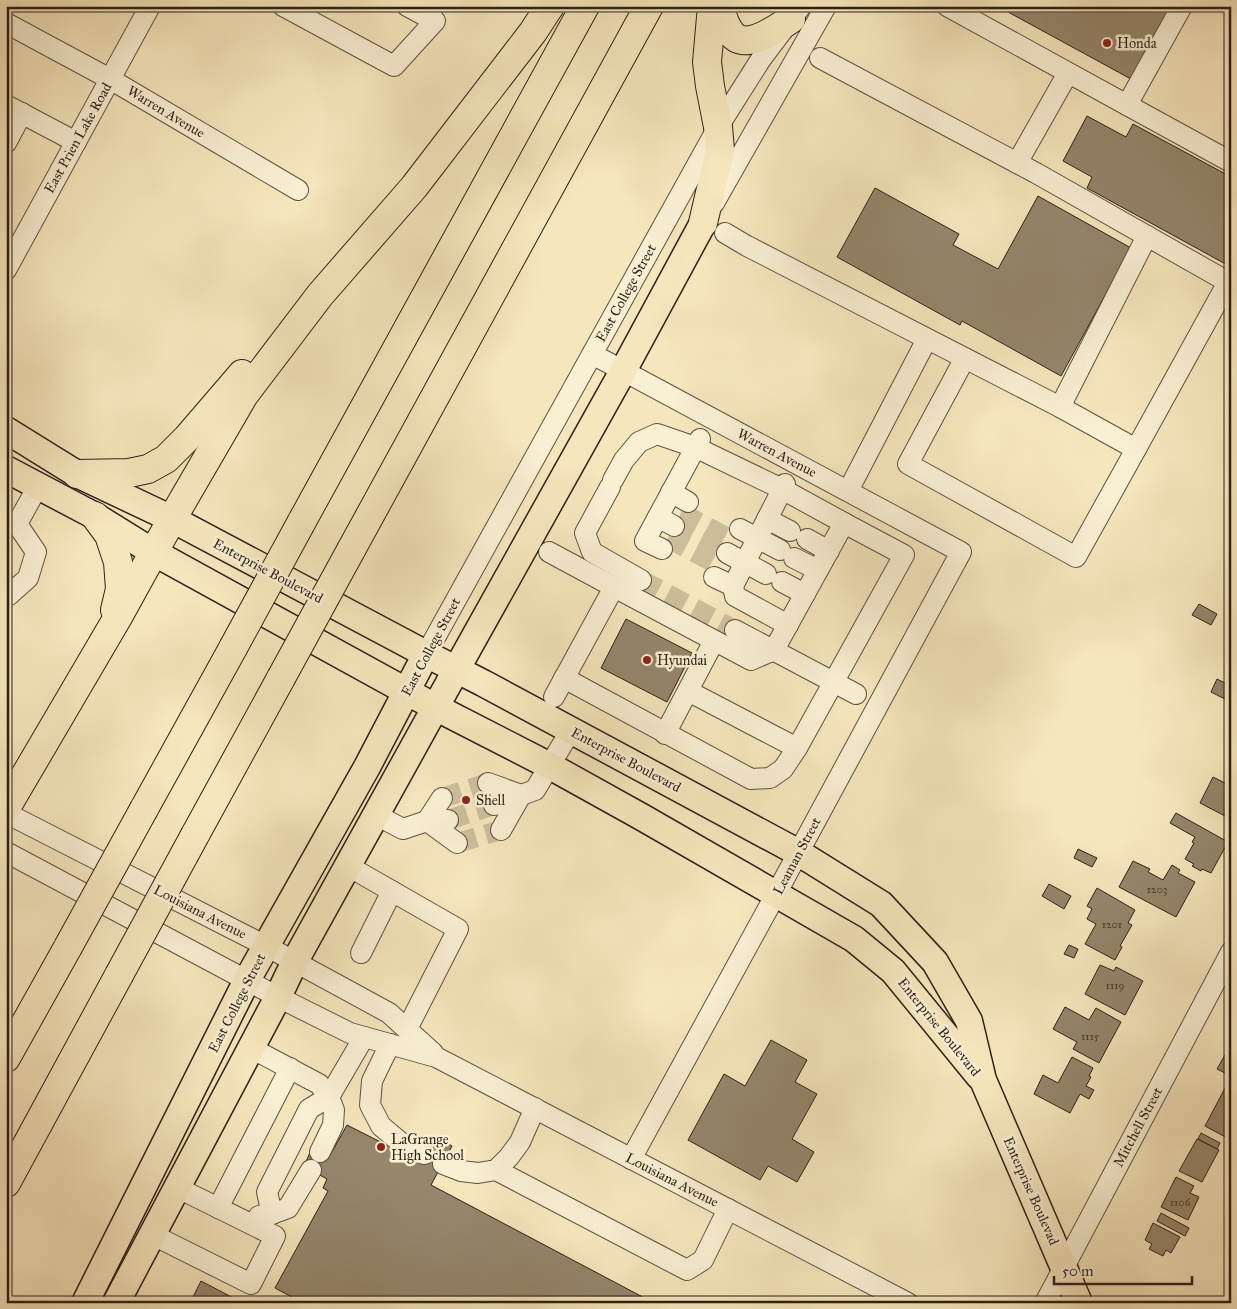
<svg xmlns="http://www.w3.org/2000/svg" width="1237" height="1309" viewBox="0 0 1237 1309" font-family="'IM FELL Great Primer',serif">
<rect width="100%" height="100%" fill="#f6e6bc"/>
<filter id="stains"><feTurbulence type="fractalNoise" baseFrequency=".004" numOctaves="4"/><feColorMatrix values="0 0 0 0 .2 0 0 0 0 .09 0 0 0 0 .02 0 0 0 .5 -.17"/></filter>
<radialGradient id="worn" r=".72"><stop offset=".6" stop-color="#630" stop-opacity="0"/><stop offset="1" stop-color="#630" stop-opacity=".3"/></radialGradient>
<g fill="#95866c" stroke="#2b1f16">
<path d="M997 6H1171L1131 79Z"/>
<path d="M1087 116 1126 137 1133 124 1231 177V267L1087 188 1092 177 1063 161Z"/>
<path d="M875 188 959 234 953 245 998 269 1038 196 1131 248 1061 376 962 321 960 325 837 257Z"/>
<path d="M1199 604 1217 614 1211 625 1192 615Z"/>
<path d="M626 619 692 653 667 702 601 668Z"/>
<path d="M1217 679 1231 686 1229 690 1231 691V693L1227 700 1211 692Z"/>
<path d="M1213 777 1231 786V807H1230L1225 816 1200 803Z"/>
<path d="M1176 813 1228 842 1211 873 1202 869 1201 871 1192 866 1194 864 1185 859 1194 843 1192 842 1195 837 1170 823Z"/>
<path d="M1078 849 1097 858 1092 867 1074 858Z"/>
<path d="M1133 861 1150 869 1148 872 1163 880 1172 865 1180 870 1178 873 1195 882 1176 917 1119 887Z"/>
<path d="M1049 884 1071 896 1064 909 1042 896Z"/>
<path d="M1097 888 1135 910 1128 923 1132 925 1120 946 1122 947 1115 960 1085 944 1096 924 1087 919 1092 909 1087 906Z"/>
<path d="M1069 945 1078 949 1074 958 1064 954Z"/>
<path d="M1100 965 1114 971 1116 967 1143 981 1125 1015 1085 994Z"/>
<path d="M1065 1007 1089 1020 1096 1008 1121 1022 1099 1063 1073 1049 1077 1042 1053 1029Z"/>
<path d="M771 1040 807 1060 795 1082 817 1094 792 1139 814 1152 797 1182 768 1166 760 1180 688 1140 724 1074 745 1086Z"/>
<path d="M1226 1053 1231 1056V1076L1217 1069Z"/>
<path d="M1072 1057 1093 1068 1089 1076 1091 1077 1086 1086 1094 1090 1089 1099 1080 1094 1070 1113 1034 1094 1043 1075 1058 1083Z"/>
<path d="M1225 1088 1231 1091V1140L1205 1126Z"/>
<path d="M347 1125 420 1162 434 1136 452 1146 431 1185 654 1303H303L275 1288 328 1191 323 1188 327 1179 304 1166 312 1148 329 1157Z"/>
<path d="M1201 1133 1220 1143 1217 1149 1198 1139Z"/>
<path d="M1197 1139 1219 1150 1202 1182 1179 1171Z"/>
<path d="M1176 1177 1194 1186 1190 1193 1199 1197 1188 1220 1161 1207Z"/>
<path d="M1161 1213 1189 1228 1185 1236 1157 1221Z"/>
<path d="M1153 1223 1180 1237 1171 1253 1166 1250 1163 1256 1149 1249 1152 1244 1145 1240Z"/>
<path d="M201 1281 243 1303H190Z"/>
</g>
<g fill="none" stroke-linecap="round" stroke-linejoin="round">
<g stroke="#cdbe9b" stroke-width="20" stroke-dasharray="20 10" stroke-linecap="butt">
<path d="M681 513 734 541"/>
<path d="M674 526 727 553"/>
<path d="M668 538 720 566"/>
<path d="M641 580 735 630"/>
<path d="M442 798 488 783"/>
<path d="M448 820 494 805"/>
<path d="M457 843 501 830"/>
</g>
<defs>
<g id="minor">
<path d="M283 6 394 66 435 21 407 6"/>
<path d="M947 6 1127 105 1182 6"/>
<path d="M6 23 110 79 298 190"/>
<path d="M820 58 1036 173 1228 282 1136 449"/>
<path d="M6 105 76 142"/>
<path d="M1127 105 1231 162"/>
<path d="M6 143 22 113"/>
<path d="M1017 163 1068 73"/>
<path d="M714 203 826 6"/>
<path d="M725 233 747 246 1060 407 1136 449 1076 557 908 464 965 358"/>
<path d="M6 270 150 6"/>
<path d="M592 354 961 552 776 894 631 1159"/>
<path d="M1060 407 1147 236"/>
<path d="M613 480 624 460 639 442 657 434 695 447 782 489 844 523 774 650 751 660 614 587"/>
<path d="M785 484 733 586 735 596 788 625"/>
<path d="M610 487 585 533 592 552 641 580"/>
<path d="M848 491 927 339"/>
<path d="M671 492 688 502"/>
<path d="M658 517 674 526"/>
<path d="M767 519 790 531"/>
<path d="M740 529 780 550"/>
<path d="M807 539 829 551"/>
<path d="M662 549 645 541 700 439"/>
<path d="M549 552 614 587 554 697"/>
<path d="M727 553 766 574"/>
<path d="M794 558 818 570"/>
<path d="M714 577 733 586"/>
<path d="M782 582 805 594"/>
<path d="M6 596 9 595 28 578 36 552 17 524 38 486"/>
<path d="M735 630 856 694"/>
<path d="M426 654 718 127 761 59 801 6"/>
<path d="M564 678 751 779 770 778 783 769 797 748 904 555 844 523"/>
<path d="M688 691 797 748"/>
<path d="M665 734 714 641"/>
<path d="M488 783 521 795 501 830"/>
<path d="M442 798 427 821 457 843"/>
<path d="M494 805 535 790 571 730"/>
<path d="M6 813 266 946 389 1013 433 1053"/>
<path d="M376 815 403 829 427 821 448 820"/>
<path d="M6 852 278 997 350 1033 436 1057 908 1303"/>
<path d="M348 866 458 929 407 1029"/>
<path d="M361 953 392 891"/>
<path d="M390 1044 372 1081 370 1105 381 1126 400 1142 424 1154"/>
<path d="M251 1048 319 1084 329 1097 334 1110 333 1125 320 1152"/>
<path d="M443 1164 461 1171 478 1173 496 1170 509 1157 520 1142 535 1108"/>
<path d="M496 1170 687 1270 703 1260 728 1209"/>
<path d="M218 1208 290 1068"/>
<path d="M272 1214 267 1192 309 1109 329 1097 364 1037"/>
<path d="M259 1216 272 1214 288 1208 311 1170"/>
<path d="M153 1235 251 1284 275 1236 178 1188"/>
<path d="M1045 1303 1231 952"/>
</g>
<g id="major">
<path d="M6 430 77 474 172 519 426 654 483 683 799 853 881 904 935 962 969 1021 983 1080 1079 1303"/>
<path d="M6 469 95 516 153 552 435 707 550 766 640 816 854 939 893 971 979 1076"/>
<path d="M85 1303 247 980 367 767 426 654"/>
<path d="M116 1303 278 997 295 961 465 654 623 371 703 223"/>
</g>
<g id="highway">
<path d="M720 6C721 13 723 18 726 25 729 31 734 39 742 40 757 43 779 27 791 19"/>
<path d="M703 223 720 150 718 127 710 86 707 62 712 6"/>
<path d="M77 474 129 473 148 469 166 459 187 438 242 374"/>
<path d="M95 516 109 535 118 562 120 589 115 610"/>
<path d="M301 523 585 6"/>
<path d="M351 550 649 6"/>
<path d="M6 808 118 617 172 519 244 395 320 295 414 187 533 32 550 6"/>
<path d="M144 809 233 648"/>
<path d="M195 835 281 678"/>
<path d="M6 1058 68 947"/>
<path d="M6 1183 119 975"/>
</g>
</defs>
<use href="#minor" stroke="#5e5140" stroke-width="22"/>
<use href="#major" stroke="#2b1f16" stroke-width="29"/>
<use href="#highway" stroke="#2b1f16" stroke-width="30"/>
<use href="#minor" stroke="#f9efd3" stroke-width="20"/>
<use href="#major" stroke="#f6e6bc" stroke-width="26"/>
<use href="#highway" stroke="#f6e6bc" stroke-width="28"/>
<defs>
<g id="highway-bridge">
<path d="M233 648 301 523"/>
<path d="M281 678 351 550"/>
<path d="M68 947 144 809"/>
<path d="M119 975 195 835"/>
</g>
</defs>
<use href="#highway-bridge" stroke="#2b1f16" stroke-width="30" stroke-linecap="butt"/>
<use href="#highway-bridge" stroke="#f6e6bc" stroke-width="28"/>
</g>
<g fill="#8f2418" stroke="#f9efd3" stroke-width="2">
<circle cx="1107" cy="43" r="5"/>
<circle cx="647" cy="660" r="5"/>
<circle cx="466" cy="800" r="5"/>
<circle cx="381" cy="1147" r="5"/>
</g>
<g text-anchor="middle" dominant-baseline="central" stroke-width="5" stroke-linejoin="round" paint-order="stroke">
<g font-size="11" fill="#46392c">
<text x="1157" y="889">1203</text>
<text x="1112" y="924">1201</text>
<text x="1115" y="985">1119</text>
<text x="1090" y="1036">1115</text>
<text x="1180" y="1202">1106</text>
</g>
<g font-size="14" fill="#2b1f16" stroke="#f9efd3" text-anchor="start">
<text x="1117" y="43">Honda</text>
<text x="657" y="660">Hyundai</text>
<text x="476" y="800">Shell</text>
<text x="391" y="1139">LaGrange<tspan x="391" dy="16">High School</tspan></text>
</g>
<g font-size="14" fill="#2b1f16" stroke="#f9efd3">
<text transform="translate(166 112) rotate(31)">Warren Avenue</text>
<text transform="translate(78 138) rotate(-61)">East Prien Lake Road</text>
<text transform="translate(626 293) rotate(-61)">East College Street</text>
<text transform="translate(777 453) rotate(28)">Warren Avenue</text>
<text transform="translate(268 571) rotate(28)">Enterprise Boulevard</text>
<text transform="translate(431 647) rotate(-62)">East College Street</text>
<text transform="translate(626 760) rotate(28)">Enterprise Boulevard</text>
<text transform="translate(797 856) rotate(-62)">Leaman Street</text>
<text transform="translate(200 912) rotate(27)">Louisiana Avenue</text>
<text transform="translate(237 1003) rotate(-63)">East College Street</text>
<text transform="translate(939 1027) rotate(51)">Enterprise Boulevard</text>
<text transform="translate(1138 1127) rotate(-62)">Mitchell Street</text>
<text transform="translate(672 1180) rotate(27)">Louisiana Avenue</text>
<text transform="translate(1031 1191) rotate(66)">Enterprise Boulevad</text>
</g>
</g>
<rect width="1237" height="1309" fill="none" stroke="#f6e6bc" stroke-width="25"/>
<rect x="8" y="8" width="1222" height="1294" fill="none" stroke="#2b1f16" stroke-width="2.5"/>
<rect x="12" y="12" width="1212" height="1284" fill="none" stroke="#2b1f16"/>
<path d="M1054 1276v8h138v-8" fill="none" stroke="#2b1f16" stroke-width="2.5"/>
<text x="1062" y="1276" font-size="15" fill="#2b1f16" stroke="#f9efd3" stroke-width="4" paint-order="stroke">50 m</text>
<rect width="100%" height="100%" filter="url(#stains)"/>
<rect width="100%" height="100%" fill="url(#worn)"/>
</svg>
